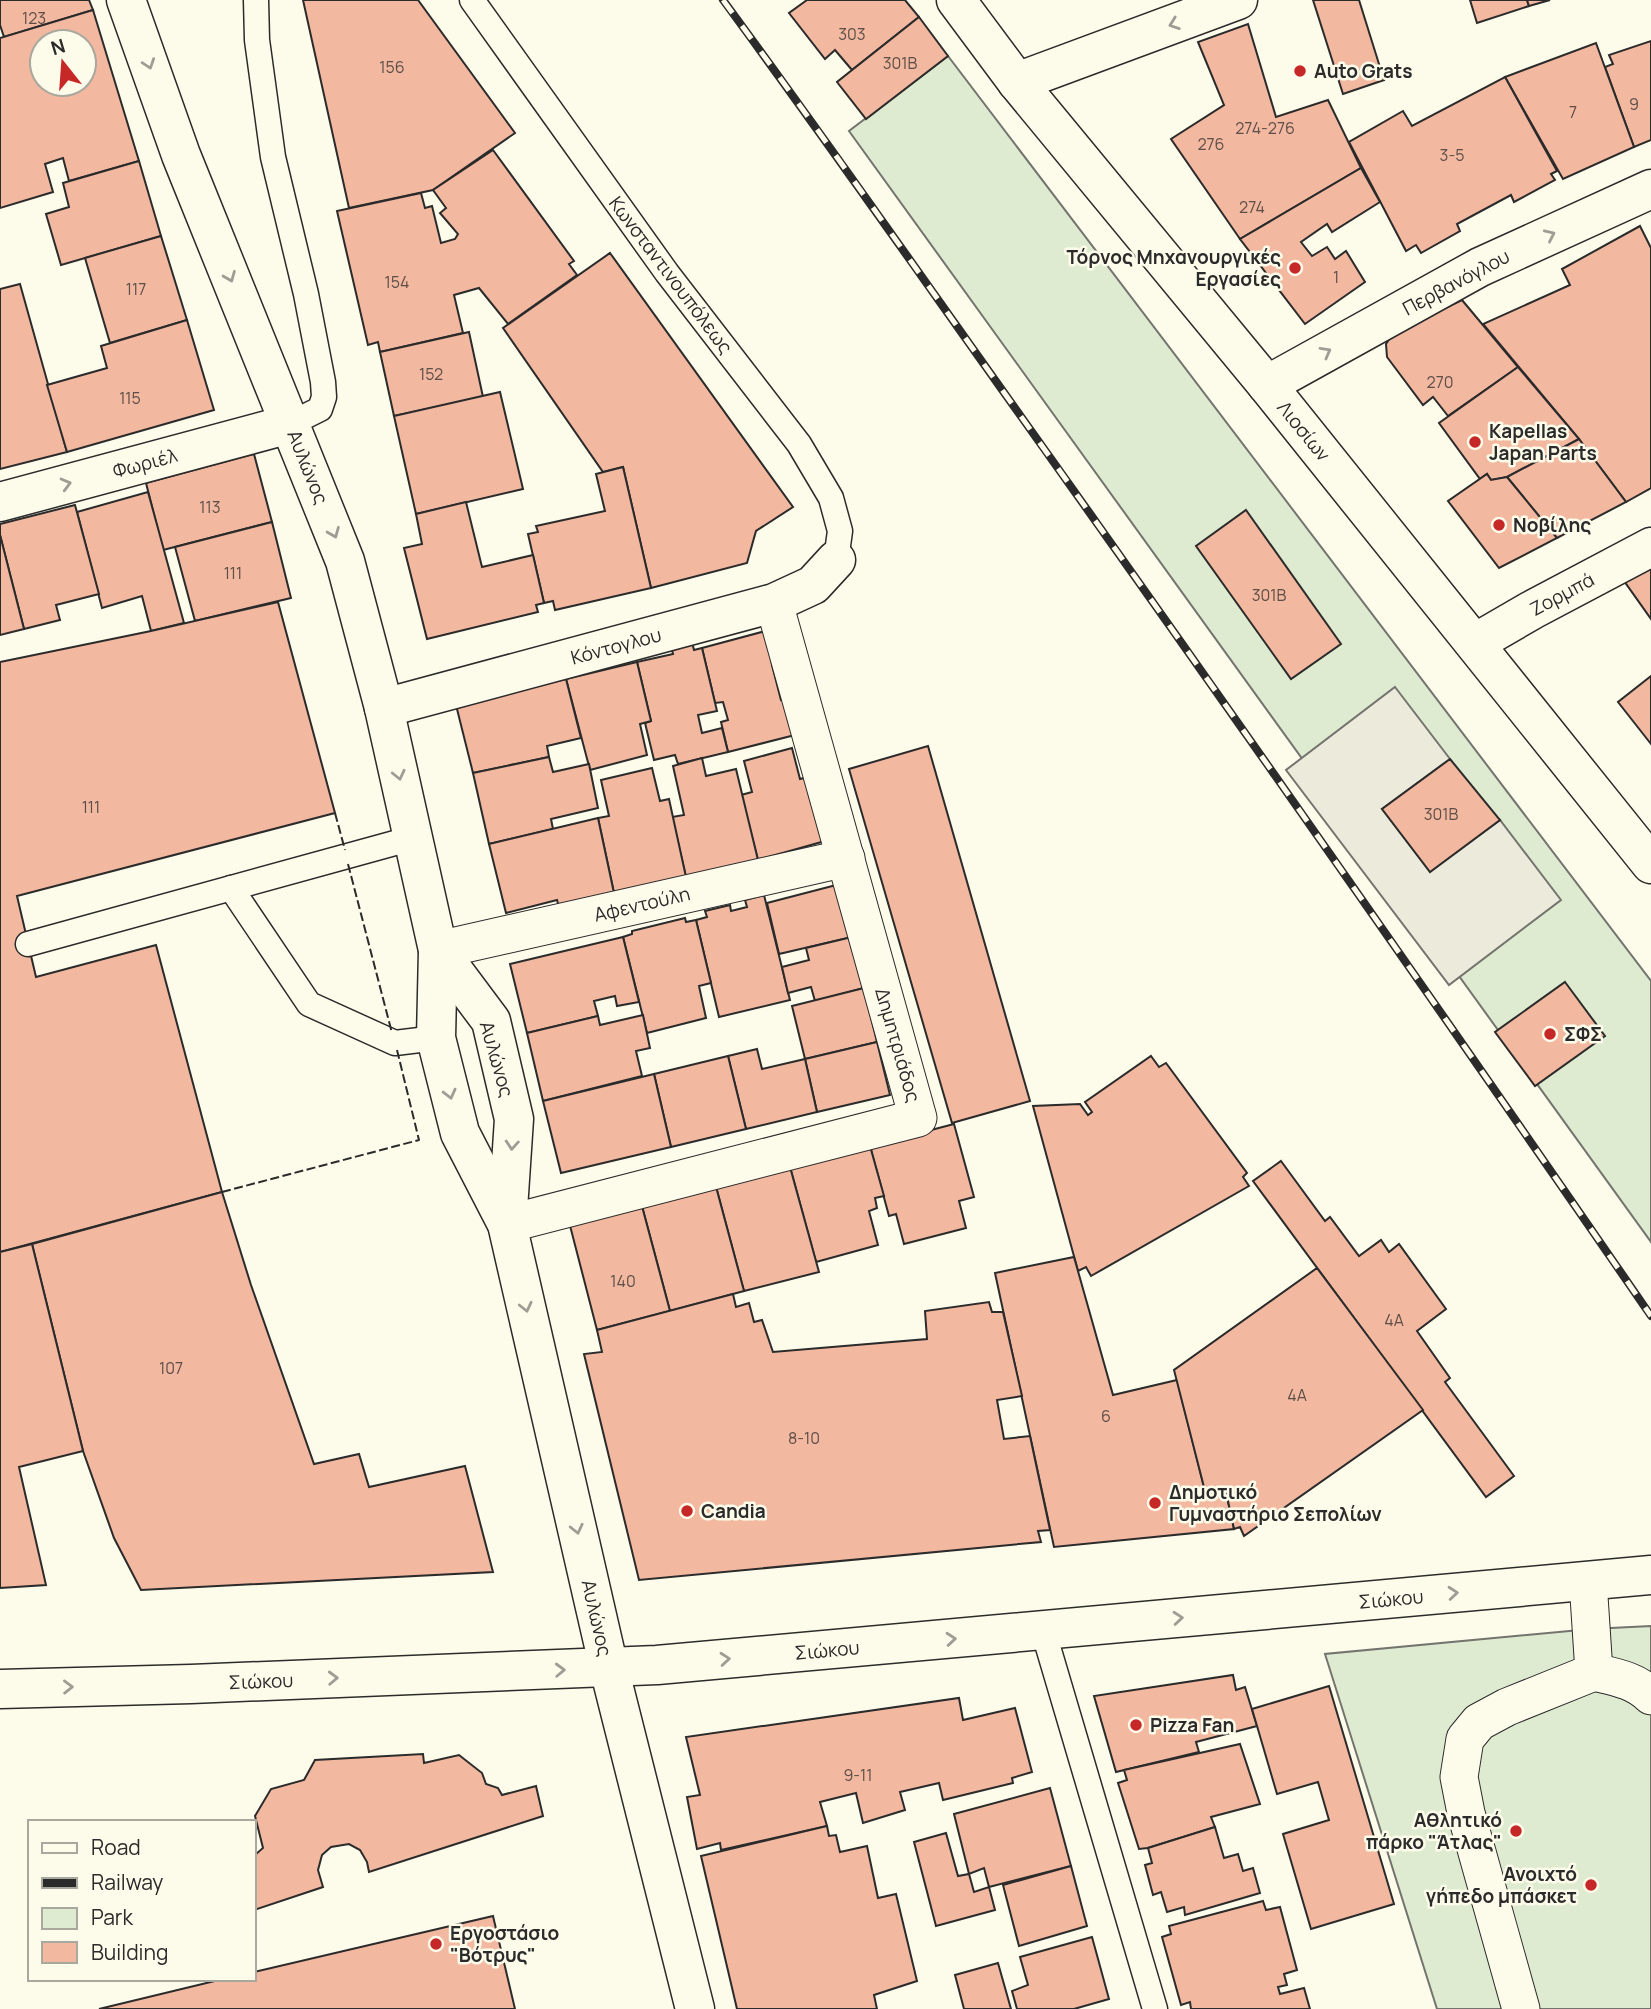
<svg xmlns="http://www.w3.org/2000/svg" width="1651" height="2009" viewBox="0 0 1651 2009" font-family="Manrope,sans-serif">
<rect width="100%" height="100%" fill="#fdfbea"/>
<g fill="#deebd1" stroke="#74746e" stroke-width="2">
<path d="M948 56 1651 981V1242L849 131Z"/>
<path d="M1651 1626V2009H1437L1325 1654 1591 1629Z"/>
</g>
<path fill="#eceadb" stroke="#74746e" stroke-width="2" d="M1395 687 1450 759 1382 809 1430 871 1500 820 1561 900 1449 985 1286 770Z"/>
<g fill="#f2b8a0" stroke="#2b2b2b" stroke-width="2" fill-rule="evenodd">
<path d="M0 0H89L93 10 4 37 0 25Z"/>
<path d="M303 0H418L515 133 433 190 349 208Z"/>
<path d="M807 0H905L919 17 852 70 835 50 825 59 789 13Z"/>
<path d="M1313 0H1359L1384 80 1343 94Z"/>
<path d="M1470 0H1527L1529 6 1477 23Z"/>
<path d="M1527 0H1550L1529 6Z"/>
<path d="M93 10 139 161 69 181 63 158 45 164 53 192 0 208V38ZM42 42H84V84H42Z"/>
<path d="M919 17 948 56 866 119 837 82Z"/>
<path d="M1248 24 1276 117 1328 100 1361 168 1240 239 1171 139 1224 105 1198 42Z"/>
<path d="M1651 41V140L1634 147 1605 67 1613 64 1609 55Z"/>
<path d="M1596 43 1634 147 1563 179 1505 77Z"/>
<path d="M1505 77 1557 171 1551 174 1555 180 1514 202 1511 195 1457 224 1460 231 1421 253 1416 245 1406 251 1349 142 1403 111 1412 126Z"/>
<path d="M493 150 574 261 569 264 577 275 508 324 479 288 454 295 463 333 380 352 378 342 368 345 337 211 421 193 425 208 432 206 441 243 455 239 458 234 440 213 446 208 433 190Z"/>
<path d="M139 161 161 236 61 265 46 214 69 207 63 183Z"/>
<path d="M1361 168 1380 202 1332 232 1327 224 1301 242 1312 256 1327 247 1335 259 1346 251 1365 282 1305 324 1240 239Z"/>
<path d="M1640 226 1651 248V488L1626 502 1579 439 1483 324 1570 285 1562 269Z"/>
<path d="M161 236 187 320 110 343 85 258Z"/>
<path d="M610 253 793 507 756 531 747 563 651 588 623 467 603 472 503 328Z"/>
<path d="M20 284 67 452 0 469V289Z"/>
<path d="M1462 300 1518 367 1448 416 1433 397 1423 405 1387 357 1386 344 1393 333Z"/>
<path d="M187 320 214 410 67 452 47 385 107 368 101 346Z"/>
<path d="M469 332 483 397 394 416 380 352Z"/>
<path d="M1518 367 1579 439 1507 477 1491 480 1487 474 1480 479 1439 423Z"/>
<path d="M500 392 523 489 416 514 394 416Z"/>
<path d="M1579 439 1626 502 1557 538 1507 477Z"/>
<path d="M254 454 272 522 163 550 146 483Z"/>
<path d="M623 467 651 588 555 610 553 601 544 603 528 534 538 532 536 526 605 511 596 474Z"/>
<path d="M1487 474 1491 480 1507 477 1557 538 1499 568 1448 501Z"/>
<path d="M148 492 184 623 151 631 142 596 102 608 77 512Z"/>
<path d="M466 502 482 567 533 555 544 603 536 605 538 612 427 639 404 548 422 544 416 514Z"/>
<path d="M75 505 99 594 56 605 60 620 24 629 0 535V524Z"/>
<path d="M1246 510 1341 644 1291 679 1196 546Z"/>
<path d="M272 522 291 598 195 621 175 547Z"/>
<path d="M0 535 24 629 0 635Z"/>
<path d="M1651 553V619L1617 571Z"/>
<path d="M278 602 335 813 17 896 36 977 156 945 222 1192 0 1252V662L151 631Z"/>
<path d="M769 630 772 665 781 700 786 699 795 735 728 752 721 722 728 720 723 702 715 703 702 648Z"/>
<path d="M692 642 694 650 702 648 717 711 698 715 702 733 722 728 728 752 678 764 675 755 654 760 645 723 651 721 637 662 673 654 671 646Z"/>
<path d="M637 662 651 721 640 724 647 755 590 770 566 679Z"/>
<path d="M1651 676V744L1618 702Z"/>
<path d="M566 679 581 738 547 746 549 757 473 773 456 705Z"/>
<path d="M928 746 1030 1101 952 1123 849 769Z"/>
<path d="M792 748 800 779 808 777 825 841 758 860 741 795 752 792 744 761Z"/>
<path d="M549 757 553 772 589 764 598 808 551 819 553 829 489 844 473 773Z"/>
<path d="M702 758 706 776 736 769 758 860 686 877 672 817 684 815 673 766Z"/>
<path d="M1450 759 1500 820 1430 872 1382 809Z"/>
<path d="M652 768 660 801 669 799 686 877 614 893 598 818 609 816 601 780Z"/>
<path d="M598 818 614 893 559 907 557 900 506 913 489 844Z"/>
<path d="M840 884 852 937 779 954 767 903Z"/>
<path d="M764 895 790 1000 719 1017 696 920 707 917 705 911 730 905 731 911 747 907 745 900Z"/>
<path d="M685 918 686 922 696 920 711 983 699 986 706 1018 647 1033 623 937 632 934V931Z"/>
<path d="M623 937 639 1002 617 1006 615 996 594 1001 598 1016 527 1033 510 964Z"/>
<path d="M852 937 864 988 815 1001 811 987 788 993 782 967 809 960 806 948Z"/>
<path d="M1565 982 1605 1036 1535 1086 1495 1032Z"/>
<path d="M864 988 877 1042 805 1059 792 1006Z"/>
<path d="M643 1015 650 1048 636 1051 642 1076 543 1101 527 1033 598 1016 600 1025Z"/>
<path d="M877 1042 890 1095 817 1112 805 1059Z"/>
<path d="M757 1049 762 1069 805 1059 817 1112 746 1129 728 1056Z"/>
<path d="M728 1056 746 1129 671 1147 654 1074Z"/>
<path d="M1151 1056 1159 1067 1166 1063 1247 1173 1243 1177 1249 1186 1091 1276 1086 1267 1078 1271 1033 1106 1080 1104 1088 1115 1092 1112 1085 1102Z"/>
<path d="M654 1074 671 1147 561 1173 543 1101Z"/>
<path d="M954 1124 974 1197 959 1201 966 1228 904 1244 896 1214 889 1216 870 1146Z"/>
<path d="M870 1146 884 1196 875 1198 877 1208 869 1211 878 1245 816 1262 790 1167Z"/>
<path d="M1281 1161 1325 1221 1330 1217 1359 1256 1381 1240 1389 1252 1399 1244 1446 1309 1417 1331 1450 1378 1445 1382 1514 1476 1486 1497 1253 1181Z"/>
<path d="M790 1167 819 1272 744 1291 715 1183Z"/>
<path d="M715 1183 744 1291 670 1311 639 1195Z"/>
<path d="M222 1192 251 1285 314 1464 359 1454 369 1487 465 1466 493 1572 141 1590 114 1538 83 1451 32 1244Z"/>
<path d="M639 1195 670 1311 597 1330 567 1214Z"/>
<path d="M32 1244 83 1451 19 1467 46 1585 0 1588V1252Z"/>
<path d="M1074 1257 1113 1395 1177 1380 1206 1495 1226 1492 1234 1529 1054 1547 995 1273Z"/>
<path d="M1317 1268 1423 1410 1244 1536 1240 1527 1234 1529 1226 1492 1206 1495 1174 1370Z"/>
<path d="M733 1294 736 1307 749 1303 754 1322 762 1320 773 1352 927 1339 925 1311 989 1302 992 1312H1003L1022 1396 997 1400 1004 1439 1030 1436 1050 1530 1038 1531 1041 1542 639 1580 584 1354 602 1352 597 1330Z"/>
<path d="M1233 1675 1236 1690 1245 1687 1257 1726 1196 1742 1199 1752 1116 1772 1094 1696Z"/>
<path d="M1329 1686 1394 1904 1311 1929 1283 1834 1329 1820 1318 1782 1277 1794 1252 1709Z"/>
<path d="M959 1698 963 1720 1015 1708 1032 1772 1012 1778 1013 1783 943 1800 939 1783 900 1792 905 1810 863 1823 856 1793 820 1802 827 1826 721 1850 720 1843 697 1849 687 1797 700 1795 686 1737Z"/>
<path d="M1240 1744 1260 1804 1211 1817 1215 1827 1148 1848 1139 1849 1118 1783 1127 1780 1124 1770Z"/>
<path d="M423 1754 424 1763 459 1755 482 1773 486 1784 498 1788 502 1795 536 1786 543 1816 369 1872 367 1862 360 1850 349 1844 331 1847 322 1855 318 1870 323 1887 254 1910V1854L255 1855 263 1848 255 1816 271 1789 304 1780 315 1760Z"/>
<path d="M1050 1788 1071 1866 989 1887 984 1868 969 1874 954 1814Z"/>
<path d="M827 1826 829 1836 836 1835 840 1852 867 1846 878 1898 896 1894 917 1981 874 1995 877 2009H737L701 1856Z"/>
<path d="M1215 1827 1224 1858 1238 1854 1243 1871 1253 1868 1260 1893 1185 1915 1184 1907 1167 1912 1161 1892 1153 1895 1145 1865 1152 1863 1148 1848Z"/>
<path d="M946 1833 958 1876 969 1874 974 1892 989 1887 995 1910 936 1926 914 1842Z"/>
<path d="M1071 1866 1087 1926 1019 1946 1003 1885Z"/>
<path d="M1263 1901 1266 1910 1280 1907 1297 1970 1284 1974 1287 1985 1278 1987 1280 1994 1304 1988 1310 2009H1191L1190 2002 1181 2005 1162 1937 1171 1934 1169 1926Z"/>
<path d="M493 1916 515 2009H99L223 1979H254V1972Z"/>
<path d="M1092 1937 1109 1999 1074 2009H1017L1012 1991 1028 1985 1020 1957Z"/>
<path d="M998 1963 1011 2009H964L955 1975Z"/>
</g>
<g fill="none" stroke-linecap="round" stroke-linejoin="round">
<defs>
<g id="service">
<path d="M256 0 257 40 273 157 306 294 323 382 324 397 320 409 290 424"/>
<path d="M472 0 667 273 799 444 831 498 840 531 836 560"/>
<path d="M231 888 309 1004 395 1043 436 1038"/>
<path d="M28 944 413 838"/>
<path d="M1043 1630 1155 2009"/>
</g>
<g id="pedestrian">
<path d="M438 950 846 858"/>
<path d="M507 1224 918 1118 774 603"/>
<path d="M1594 1672C1615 1677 1635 1680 1651 1696"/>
<path d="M1521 2009 1466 1813 1459 1777 1465 1739 1479 1722 1507 1707 1594 1672 1588 1581"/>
</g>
<g id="minor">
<path d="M1017 82 1238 0"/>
<path d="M1267 385 1480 267 1651 189"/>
<path d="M0 502 290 424"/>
<path d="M1475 643 1532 610 1651 547"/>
<path d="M384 708 774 603 813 585 836 560"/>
</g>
<g id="tertiary">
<path d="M126 0 181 155 345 561 384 708 438 950 436 1038 460 1133 507 1224 609 1668 695 2009"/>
<path d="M438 950 491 1021 514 1119 507 1224"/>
</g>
<g id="secondary">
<path d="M956 0 1017 82 1267 385 1651 864"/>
<path d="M0 1689 191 1684 657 1665 1651 1575"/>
</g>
</defs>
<use href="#service" stroke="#2b2b2b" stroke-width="27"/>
<use href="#pedestrian" stroke="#2b2b2b" stroke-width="39"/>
<use href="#minor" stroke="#2b2b2b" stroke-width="41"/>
<use href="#tertiary" stroke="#2b2b2b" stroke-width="41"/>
<use href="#secondary" stroke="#2b2b2b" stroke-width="41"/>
<use href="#service" stroke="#fdfbea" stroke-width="24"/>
<use href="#pedestrian" stroke="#fdfbea" stroke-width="37"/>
<use href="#minor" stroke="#fdfbea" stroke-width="38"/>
<use href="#tertiary" stroke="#fdfbea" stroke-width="38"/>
<use href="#secondary" stroke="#fdfbea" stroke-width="38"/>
<defs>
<path id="rail" d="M723 0C824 137 921 276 1020 415 1233 714 1443 1014 1651 1316"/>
</defs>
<use href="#rail" stroke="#2b2b2b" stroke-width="8"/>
<use href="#rail" stroke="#fdfbea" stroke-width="5" stroke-dasharray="16" stroke-linecap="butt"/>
<g stroke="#2b2b2b" stroke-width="2" stroke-dasharray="9 3.5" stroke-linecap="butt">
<path d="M335 813 345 850"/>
<path d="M348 864 392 1033"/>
<path d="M222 1192 419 1140 397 1050"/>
</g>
</g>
<defs><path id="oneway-chevron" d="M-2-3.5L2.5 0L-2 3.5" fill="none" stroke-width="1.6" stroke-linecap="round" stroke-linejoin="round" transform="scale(1.75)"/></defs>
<g stroke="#9e9d94">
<use href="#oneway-chevron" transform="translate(1174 24) rotate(160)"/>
<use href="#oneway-chevron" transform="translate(149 64) rotate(71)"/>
<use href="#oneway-chevron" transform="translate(1550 235) rotate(-25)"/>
<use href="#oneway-chevron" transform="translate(230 277) rotate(68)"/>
<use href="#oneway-chevron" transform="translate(1326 352) rotate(-29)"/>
<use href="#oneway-chevron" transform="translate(66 484) rotate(-15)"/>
<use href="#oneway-chevron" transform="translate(334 533) rotate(68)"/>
<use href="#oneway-chevron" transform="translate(399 775) rotate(77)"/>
<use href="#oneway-chevron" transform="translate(450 1094) rotate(76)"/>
<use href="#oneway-chevron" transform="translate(512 1145) rotate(94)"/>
<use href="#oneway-chevron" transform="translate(526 1307) rotate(77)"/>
<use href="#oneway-chevron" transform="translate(577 1529) rotate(77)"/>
<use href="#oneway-chevron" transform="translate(1453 1593) rotate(-5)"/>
<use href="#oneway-chevron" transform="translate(1178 1618) rotate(-5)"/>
<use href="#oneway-chevron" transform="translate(951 1639) rotate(-5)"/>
<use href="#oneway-chevron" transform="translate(725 1659) rotate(-5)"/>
<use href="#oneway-chevron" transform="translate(560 1670) rotate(-2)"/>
<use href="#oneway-chevron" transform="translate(333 1678) rotate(-2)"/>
<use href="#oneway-chevron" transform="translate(68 1687) rotate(-1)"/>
</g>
<g fill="#c62828" stroke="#fdfbea" stroke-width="2.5">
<circle cx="1300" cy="71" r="7"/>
<circle cx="1295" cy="268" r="7"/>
<circle cx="1475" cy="442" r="7"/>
<circle cx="1499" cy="525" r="7"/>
<circle cx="1550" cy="1034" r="7"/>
<circle cx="1155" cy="1503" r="7"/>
<circle cx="687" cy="1511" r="7"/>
<circle cx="1136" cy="1725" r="7"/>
<circle cx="1516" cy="1831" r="7"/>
<circle cx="1591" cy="1885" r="7"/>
<circle cx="436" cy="1944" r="7"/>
</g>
<g text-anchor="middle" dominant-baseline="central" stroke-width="5" stroke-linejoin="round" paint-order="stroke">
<g font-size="16" fill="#5d4e48">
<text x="34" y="18">123</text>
<text x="852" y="34">303</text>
<text x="900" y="63">301Β</text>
<text x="392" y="67">156</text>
<text x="1634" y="104">9</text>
<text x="1573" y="112">7</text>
<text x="1265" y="128">274-276</text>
<text x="1211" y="144">276</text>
<text x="1452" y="155">3-5</text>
<text x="1252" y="207">274</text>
<text x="1336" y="277">1</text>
<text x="397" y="282">154</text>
<text x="136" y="289">117</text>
<text x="431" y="374">152</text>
<text x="1440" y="382">270</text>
<text x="130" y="398">115</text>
<text x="210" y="507">113</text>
<text x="233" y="573">111</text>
<text x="1269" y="595">301Β</text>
<text x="91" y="807">111</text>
<text x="1441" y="814">301Β</text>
<text x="623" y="1281">140</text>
<text x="1394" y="1320">4Α</text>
<text x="171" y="1368">107</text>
<text x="1297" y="1395">4Α</text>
<text x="1106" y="1416">6</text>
<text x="804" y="1438">8-10</text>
<text x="858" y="1775">9-11</text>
</g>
<g font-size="19" font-weight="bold" fill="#2b2b2b" stroke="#fdfbea" text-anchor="start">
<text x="1314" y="71">Auto Grats</text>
<text x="1281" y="257" text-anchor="end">Τόρνος Μηχανουργικές<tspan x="1281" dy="22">Εργασίες</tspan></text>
<text x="1489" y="431">Kapellas<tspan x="1489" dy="22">Japan Parts</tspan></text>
<text x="1513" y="525">Νοβίλης</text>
<text x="1564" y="1034">ΣΦΣ</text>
<text x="1169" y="1492">Δημοτικό<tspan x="1169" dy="22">Γυμναστήριο Σεπολίων</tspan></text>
<text x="701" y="1511">Candia</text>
<text x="1150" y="1725">Pizza Fan</text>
<text x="1502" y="1820" text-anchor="end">Αθλητικό<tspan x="1502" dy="22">πάρκο "Άτλας"</tspan></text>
<text x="1577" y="1874" text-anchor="end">Ανοιχτό<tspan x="1577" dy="22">γήπεδο μπάσκετ</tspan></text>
<text x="450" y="1933">Εργοστάσιο<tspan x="450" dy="22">"Βότρυς"</tspan></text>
</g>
<g font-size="19" fill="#2b2b2b" stroke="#fdfbea">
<text transform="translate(671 275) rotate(53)">Κωνσταντινουπόλεως</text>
<text transform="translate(1456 282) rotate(-28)">Περβανόγλου</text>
<text transform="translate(1304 431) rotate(51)">Λιοσίων</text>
<text transform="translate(145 463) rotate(-15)">Φωριέλ</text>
<text transform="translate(308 467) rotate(68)">Αυλώνος</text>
<text transform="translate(1562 594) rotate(-28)">Ζορμπά</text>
<text transform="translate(616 646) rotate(-15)">Κόντογλου</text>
<text transform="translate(642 904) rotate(-13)">Αφεντούλη</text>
<text transform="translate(898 1045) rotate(74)">Δημητριάδος</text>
<text transform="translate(497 1059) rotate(74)">Αυλώνος</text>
<text transform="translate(1391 1599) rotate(-5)">Σιώκου</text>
<text transform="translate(597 1618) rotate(77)">Αυλώνος</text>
<text transform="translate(827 1650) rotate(-5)">Σιώκου</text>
<text transform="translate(261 1681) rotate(-2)">Σιώκου</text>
</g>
</g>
<rect x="28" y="1820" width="228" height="161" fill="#fdfbea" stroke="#a9a89e" stroke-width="2"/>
<rect x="42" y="1843" width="35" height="10" fill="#fdfbea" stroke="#a9a89e" stroke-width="2"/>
<text x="91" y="1855" font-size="21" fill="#2b2b2b">Road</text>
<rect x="42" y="1878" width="35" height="10" fill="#2b2b2b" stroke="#a9a89e" stroke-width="2"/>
<text x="91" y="1890" font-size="21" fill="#2b2b2b">Railway</text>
<rect x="42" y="1908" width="35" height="21" fill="#deebd1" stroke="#a9a89e" stroke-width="2"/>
<text x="91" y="1925" font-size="21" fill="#2b2b2b">Park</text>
<rect x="42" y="1942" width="35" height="21" fill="#f2b8a0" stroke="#a9a89e" stroke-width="2"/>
<text x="91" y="1960" font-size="21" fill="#2b2b2b">Building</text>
<g transform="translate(63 63) rotate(343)"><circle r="33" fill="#fdfbea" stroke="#a9a89e" stroke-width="2"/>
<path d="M0-5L12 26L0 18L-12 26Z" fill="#c62828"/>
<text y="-10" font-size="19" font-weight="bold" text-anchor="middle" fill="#2b2b2b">N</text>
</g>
</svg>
